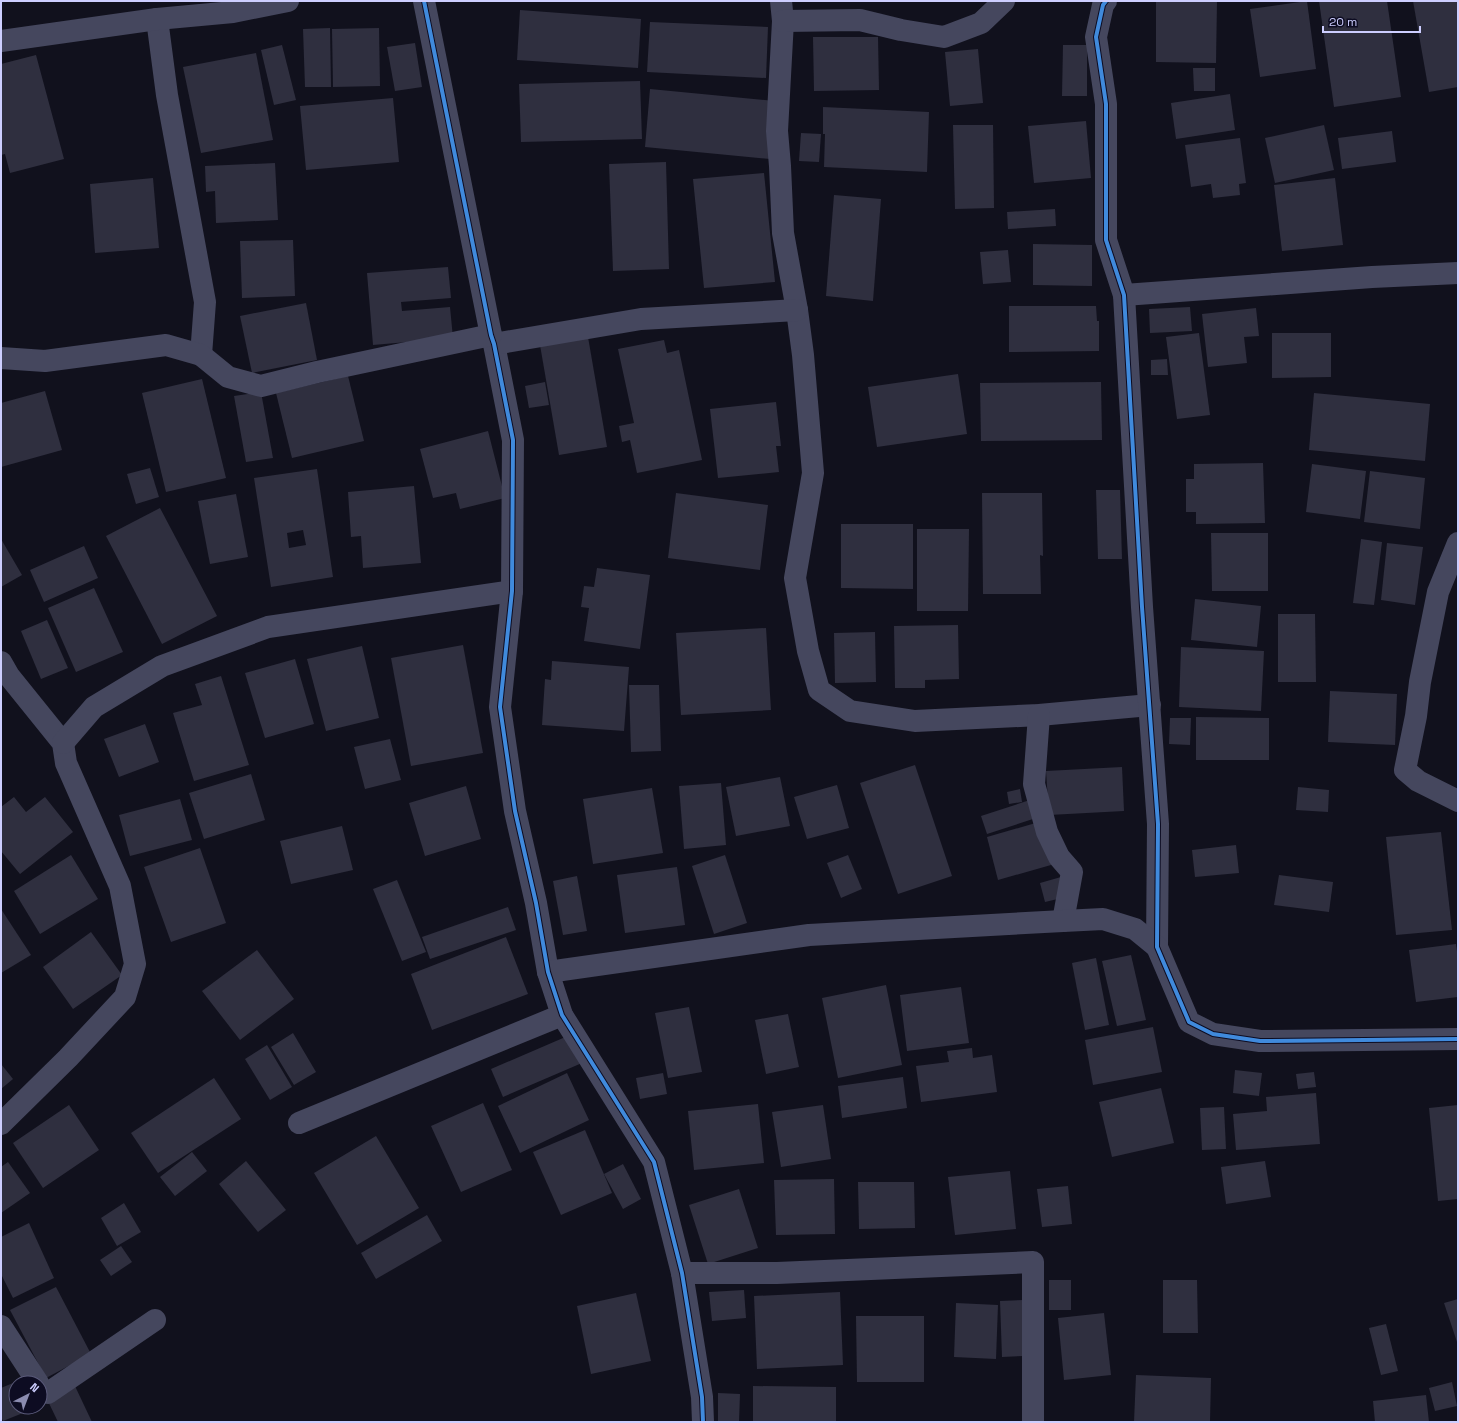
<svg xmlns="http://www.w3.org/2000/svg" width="1459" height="1423" viewBox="0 0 1459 1423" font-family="'Space Grotesk',sans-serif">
<rect width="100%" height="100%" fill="#11111d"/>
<g fill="#2f2f3f" fill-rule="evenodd">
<path d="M1156 1H1217L1216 63 1156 62Z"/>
<path d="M1307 1 1316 69 1260 77 1250 9Z"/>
<path d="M1319 1H1387L1401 97 1334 107Z"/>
<path d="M1413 1H1458V87L1429 92Z"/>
<path d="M520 10 641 19 638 68 517 60Z"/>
<path d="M650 22 768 27 766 78 647 72Z"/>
<path d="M330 28 331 87H305L303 29Z"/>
<path d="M379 28 380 86 333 87 332 29Z"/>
<path d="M813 37H878L879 90 814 91Z"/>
<path d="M415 43 422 87 395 91 387 47Z"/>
<path d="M282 45 296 100 274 105 261 50Z"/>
<path d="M1063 45H1087V96H1062Z"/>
<path d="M978 49 983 103 950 106 945 52Z"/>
<path d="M256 53 273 140 201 153 183 67Z"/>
<path d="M36 55 64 159 10 173 5 154 1 155V64Z"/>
<path d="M1193 68H1215V91H1194Z"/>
<path d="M640 81 642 139 521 142 519 84Z"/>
<path d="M650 89 775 101 770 159 645 147Z"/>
<path d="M1230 94 1235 130 1176 139 1171 103Z"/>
<path d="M393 98 399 162 306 170 300 106Z"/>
<path d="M823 107 929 112 927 172 824 167 825 134H823Z"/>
<path d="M1086 121 1091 178 1034 183 1028 126Z"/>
<path d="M953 125H993L994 208 955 209Z"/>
<path d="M1324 125 1334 170 1275 183 1265 138Z"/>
<path d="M1392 131 1396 162 1342 169 1338 138Z"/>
<path d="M801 133 821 134 819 162 799 161Z"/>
<path d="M1240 138 1246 183 1239 184 1240 195 1213 198 1211 184 1191 187 1185 145Z"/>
<path d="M666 162 669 269 613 271 609 164Z"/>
<path d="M275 163 278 220 216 223 215 191 206 192 205 166Z"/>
<path d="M764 173 775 282 704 288 693 179Z"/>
<path d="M153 178 159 248 95 253 90 184Z"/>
<path d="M1335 178 1343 245 1282 251 1274 185Z"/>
<path d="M834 195 881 199 873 301 826 296Z"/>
<path d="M1055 209 1056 226 1008 229 1007 212Z"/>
<path d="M293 240 295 296 242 298 240 241Z"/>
<path d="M1033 244 1092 245V286L1033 285Z"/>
<path d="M1008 250 1011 282 983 284 980 252Z"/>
<path d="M448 267 451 298 401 302 402 311 450 307 453 338 373 345 367 273Z"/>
<path d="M306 303 317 360 252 373 240 316Z"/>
<path d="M1009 306H1096L1097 321H1099V351L1009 352Z"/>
<path d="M1190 307 1192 331 1150 333 1149 309Z"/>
<path d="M1256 308 1259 336 1244 337 1247 363 1208 367 1202 314Z"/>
<path d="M1199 333 1210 415 1177 419 1166 337Z"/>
<path d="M1272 333H1331V377L1272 378Z"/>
<path d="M588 337 607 447 559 455 540 345Z"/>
<path d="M664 340 667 353 679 350 702 460 637 473 630 440 622 442 619 426 634 423 618 349Z"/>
<path d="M1167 359 1168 375H1151V360Z"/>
<path d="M958 374 967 434 877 447 868 387Z"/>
<path d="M348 376 364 441 292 458 276 393Z"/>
<path d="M202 379 226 478 166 492 142 393Z"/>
<path d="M545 382 549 405 529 408 525 386Z"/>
<path d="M1101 382 1102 440 981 441 980 383Z"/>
<path d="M45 391 62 450 1 467V403Z"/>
<path d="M261 392 273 458 246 462 234 396Z"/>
<path d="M1314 393 1430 404 1425 461 1309 450Z"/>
<path d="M776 402 781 446H776L779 472 718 478 710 409Z"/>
<path d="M488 431 505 498 460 509 456 493 433 498 420 449Z"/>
<path d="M1263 463 1265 523 1196 524V512H1186V479H1194V464Z"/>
<path d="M1312 464 1366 471 1360 519 1306 512Z"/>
<path d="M150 468 159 497 136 504 127 474Z"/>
<path d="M317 469 333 577 271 587 254 478ZM303 530 306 545 289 548 287 533Z"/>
<path d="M1370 471 1425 478 1420 529 1364 522Z"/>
<path d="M414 486 421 563 363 568 361 536 351 537 348 492Z"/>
<path d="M1096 490H1120L1122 559H1098Z"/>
<path d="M676 493 768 505 760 570 668 558Z"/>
<path d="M982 493H1042L1043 556 1040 555 1041 594H983Z"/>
<path d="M236 494 248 557 210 564 198 501Z"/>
<path d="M160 508 217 616 162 644 106 536Z"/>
<path d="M841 524H913V589L841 588Z"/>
<path d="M917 529H969L968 611H917Z"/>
<path d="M1211 533H1268V591H1212Z"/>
<path d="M1 539 22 575 1 587Z"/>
<path d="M1361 539 1382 542 1374 605 1353 603Z"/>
<path d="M1387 543 1423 547 1415 605 1381 600Z"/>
<path d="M84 546 98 578 44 602 30 570Z"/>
<path d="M597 568 650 575 640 649 584 641 589 608 581 607 584 586 594 587Z"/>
<path d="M94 588 123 652 76 672 48 608Z"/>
<path d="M1195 599 1261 606 1257 647 1191 640Z"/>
<path d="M1278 614H1315L1316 682H1278Z"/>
<path d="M47 620 68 668 41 679 21 631Z"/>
<path d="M958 625 959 679 925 680V688H895L894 626Z"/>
<path d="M766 628 771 710 681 715 676 633Z"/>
<path d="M875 632 876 682 835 683 834 633Z"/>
<path d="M463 645 483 753 411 766 391 658Z"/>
<path d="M362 646 379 718 326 731 307 659Z"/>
<path d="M1181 647 1264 651 1261 711 1179 707Z"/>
<path d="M295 659 314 724 265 738 245 673Z"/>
<path d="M552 661 629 667 624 731 542 725 545 679 551 680Z"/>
<path d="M221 676 249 765 194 781 173 713 202 705 195 684Z"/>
<path d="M629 685H659L661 751 631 752Z"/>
<path d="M1330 691 1397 694 1395 745 1328 742Z"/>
<path d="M1196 717 1269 718V760H1196Z"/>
<path d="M1170 718H1191L1190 745 1169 744Z"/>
<path d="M145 724 159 762 119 777 104 739Z"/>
<path d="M390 739 401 780 365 789 354 747Z"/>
<path d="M915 765 952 876 898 894 860 783Z"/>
<path d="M1122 767 1124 811 1049 815 1046 771Z"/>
<path d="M251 774 265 820 204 839 189 793Z"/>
<path d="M780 777 790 826 736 836 726 787Z"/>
<path d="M721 783 726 845 684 849 679 786Z"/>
<path d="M837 785 849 828 807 839 794 797Z"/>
<path d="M466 786 481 839 425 856 409 803Z"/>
<path d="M1298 787 1329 790 1328 812 1296 810Z"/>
<path d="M652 788 663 853 593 864 583 799Z"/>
<path d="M1020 789 1022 802 1009 804 1007 792Z"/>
<path d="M14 797 26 812 45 797 73 832 20 874 1 851V807Z"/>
<path d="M180 799 192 840 130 856 119 815Z"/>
<path d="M1030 800 1036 818 987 834 981 816Z"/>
<path d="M1039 822 1051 865 998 880 987 837Z"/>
<path d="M342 826 353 870 291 884 280 841Z"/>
<path d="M1441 832 1452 930 1396 935 1386 837Z"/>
<path d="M1236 845 1239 873 1195 877 1192 850Z"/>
<path d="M200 848 226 923 171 942 144 867Z"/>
<path d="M71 855 98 899 40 934 14 891Z"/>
<path d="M725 855 747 923 714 934 692 866Z"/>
<path d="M848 855 862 889 841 898 827 863Z"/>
<path d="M677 867 685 925 625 933 617 875Z"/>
<path d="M1279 875 1333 882 1329 912 1274 905Z"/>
<path d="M577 876 587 931 563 935 553 881Z"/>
<path d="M1061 877 1066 897 1045 902 1040 883Z"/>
<path d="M397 880 426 952 402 961 373 889Z"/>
<path d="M508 907 516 930 430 959 422 937Z"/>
<path d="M1 909 31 955 1 973Z"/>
<path d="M91 932 122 975 73 1009 43 967Z"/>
<path d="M506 937 528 994 432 1030 411 974Z"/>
<path d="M1456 944 1458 959V997L1416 1002 1409 950Z"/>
<path d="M257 950 294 999 240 1040 202 991Z"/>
<path d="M1131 955 1146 1020 1117 1026 1102 961Z"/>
<path d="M1096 958 1109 1025 1085 1030 1072 963Z"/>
<path d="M886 985 902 1065 838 1078 822 998Z"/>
<path d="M961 987 969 1043 907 1051 900 995Z"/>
<path d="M689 1007 702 1072 668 1078 655 1013Z"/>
<path d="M788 1014 799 1067 766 1074 755 1020Z"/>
<path d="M1153 1027 1162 1072 1093 1085 1085 1040Z"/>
<path d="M293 1033 316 1072 294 1085 271 1047Z"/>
<path d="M570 1035 582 1063 503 1097 491 1069Z"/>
<path d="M267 1045 292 1087 270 1100 245 1059Z"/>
<path d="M972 1048 973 1058 992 1055 997 1092 921 1102 916 1066 949 1062 947 1051Z"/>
<path d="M1 1064 13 1079 1 1089Z"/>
<path d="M1235 1070 1262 1073 1259 1096 1233 1093Z"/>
<path d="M1314 1072 1316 1087 1298 1089 1296 1074Z"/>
<path d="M567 1073 589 1120 520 1153 498 1106Z"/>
<path d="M663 1073 667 1094 640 1099 636 1078Z"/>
<path d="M903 1077 907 1108 842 1118 838 1086Z"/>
<path d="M214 1078 241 1119 158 1173 131 1133Z"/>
<path d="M1161 1088 1174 1143 1112 1157 1099 1102Z"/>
<path d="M1316 1093 1320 1144 1236 1150 1233 1114 1267 1111 1266 1097Z"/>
<path d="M483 1103 512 1170 461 1192 431 1126Z"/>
<path d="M758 1104 764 1163 694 1170 688 1111Z"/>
<path d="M69 1105 99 1150 43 1188 13 1143Z"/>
<path d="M823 1105 831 1159 781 1167 772 1112Z"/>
<path d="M1458 1105V1199L1438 1201 1429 1108Z"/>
<path d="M1224 1107 1226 1149 1202 1150 1200 1108Z"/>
<path d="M585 1130 612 1193 561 1215 533 1152Z"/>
<path d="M376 1136 419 1208 357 1245 314 1173Z"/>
<path d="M192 1152 207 1171 175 1196 160 1177Z"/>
<path d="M246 1161 286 1210 258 1232 219 1184Z"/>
<path d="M1265 1161 1271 1197 1226 1204 1221 1167Z"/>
<path d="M8 1162 30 1193 1 1213V1167Z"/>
<path d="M623 1164 641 1199 623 1209 604 1174Z"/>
<path d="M1010 1171 1016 1229 955 1235 948 1177Z"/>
<path d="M834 1179 835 1234 776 1235 774 1180Z"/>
<path d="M858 1182H914L915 1228 859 1229Z"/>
<path d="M1068 1186 1072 1224 1042 1227 1037 1189Z"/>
<path d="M739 1189 758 1248 708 1264 689 1205Z"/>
<path d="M124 1203 141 1232 117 1246 101 1218Z"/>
<path d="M427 1215 442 1241 376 1279 361 1253Z"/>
<path d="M29 1223 54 1278 13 1298 1 1274V1237Z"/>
<path d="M121 1246 132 1262 111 1276 100 1260Z"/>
<rect x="1049" y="1280" width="22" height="30"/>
<path d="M1163 1280H1197L1198 1333H1163Z"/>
<path d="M56 1287 91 1354 46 1378 10 1310Z"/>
<path d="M744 1290 746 1318 712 1321 709 1292Z"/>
<path d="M840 1292 843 1365 757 1369 754 1296Z"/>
<path d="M636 1293 651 1361 591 1374 577 1306Z"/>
<path d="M1458 1299V1345L1444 1303Z"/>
<path d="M1024 1300V1356L1002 1357 1000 1301Z"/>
<path d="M956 1303 998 1305 996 1359 954 1357Z"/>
<path d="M1104 1313 1111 1375 1064 1380 1058 1318Z"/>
<path d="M856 1316H924V1382H857Z"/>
<path d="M1386 1324 1398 1371 1381 1375 1369 1328Z"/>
<path d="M1136 1375 1211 1378 1210 1422H1134Z"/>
<path d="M25 1378 27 1383H16V1407H38L3 1421 1 1417V1388Z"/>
<path d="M1452 1382 1457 1406 1435 1411 1429 1388Z"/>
<path d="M74 1384 92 1422H58L46 1397Z"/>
<path d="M753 1386 836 1387V1422H753Z"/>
<path d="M718 1393 740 1394 739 1422H718Z"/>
<path d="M1426 1395 1429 1422H1375L1373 1401Z"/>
</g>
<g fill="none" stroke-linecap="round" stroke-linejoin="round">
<g stroke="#45475e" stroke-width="22">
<path d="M424 1 491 335 494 344 513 440 512 591 500 707 515 811 536 903 548 972 562 1015 654 1162 682 1273 702 1397 703 1422"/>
<path d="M781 1 783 21 777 131 780 166 783 233 797 310 803 355 813 473 795 578 808 651 819 690 850 711 915 721 1039 715 1150 705"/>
<path d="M1106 1 1103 5 1096 37 1106 104V240L1124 295 1142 607 1158 824 1157 947 1189 1022 1213 1034 1260 1041 1458 1039"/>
<path d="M157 19 167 95 205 302 201 355"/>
<path d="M783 21 860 20 901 30 944 37 981 23 1004 1"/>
<path d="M1 41 157 19 233 12 288 1"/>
<path d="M1124 295 1372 277 1458 273"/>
<path d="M494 344 641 319 797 310"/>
<path d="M1 358 45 361 166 345 201 355 228 377 261 386 317 372 491 335"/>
<path d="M1458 543 1438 592 1420 682 1416 716 1405 770 1418 781 1458 801"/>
<path d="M1 662 9 676 63 743 66 763 120 886 135 964 125 997 68 1058 1 1124"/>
<path d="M1039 715 1034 784 1047 832 1059 857 1072 872 1063 921"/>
<path d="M63 743 94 707 162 666 268 627 512 591"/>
<path d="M548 972 809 935 1063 921 1103 919 1135 929 1157 947"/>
<path d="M299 1123 562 1015"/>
<path d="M682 1273H777L1033 1262V1422"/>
<path d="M1 1326 38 1383"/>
<path d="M40 1387 42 1390 48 1393 155 1320"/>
</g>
<defs>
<g id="cycleway">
<path d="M424 1 491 335 494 344 513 440 512 591 500 707 515 811 536 903 548 972 562 1015 654 1162 682 1273 702 1397 703 1422"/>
<path d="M1106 1 1103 5 1096 37 1106 104V240L1124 295 1142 607 1158 824 1157 947 1189 1022 1213 1034 1260 1041 1458 1039"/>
</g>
</defs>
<use href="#cycleway" stroke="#0d0c22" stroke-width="6"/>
<use href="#cycleway" stroke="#408adc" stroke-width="4"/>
</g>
<rect width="1459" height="1423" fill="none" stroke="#cdceff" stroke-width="4"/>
<g transform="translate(28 1395) rotate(42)"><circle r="19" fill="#0d0c22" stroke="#5a5a7a"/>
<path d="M0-3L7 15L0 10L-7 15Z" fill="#8b8cb0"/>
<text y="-6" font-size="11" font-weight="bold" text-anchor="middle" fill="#cdceff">N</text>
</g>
<path d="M1323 26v6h97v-6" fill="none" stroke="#cdceff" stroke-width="2"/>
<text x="1329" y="26" font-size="12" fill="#cdceff" stroke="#0d0c22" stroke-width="3" paint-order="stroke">20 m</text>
</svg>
